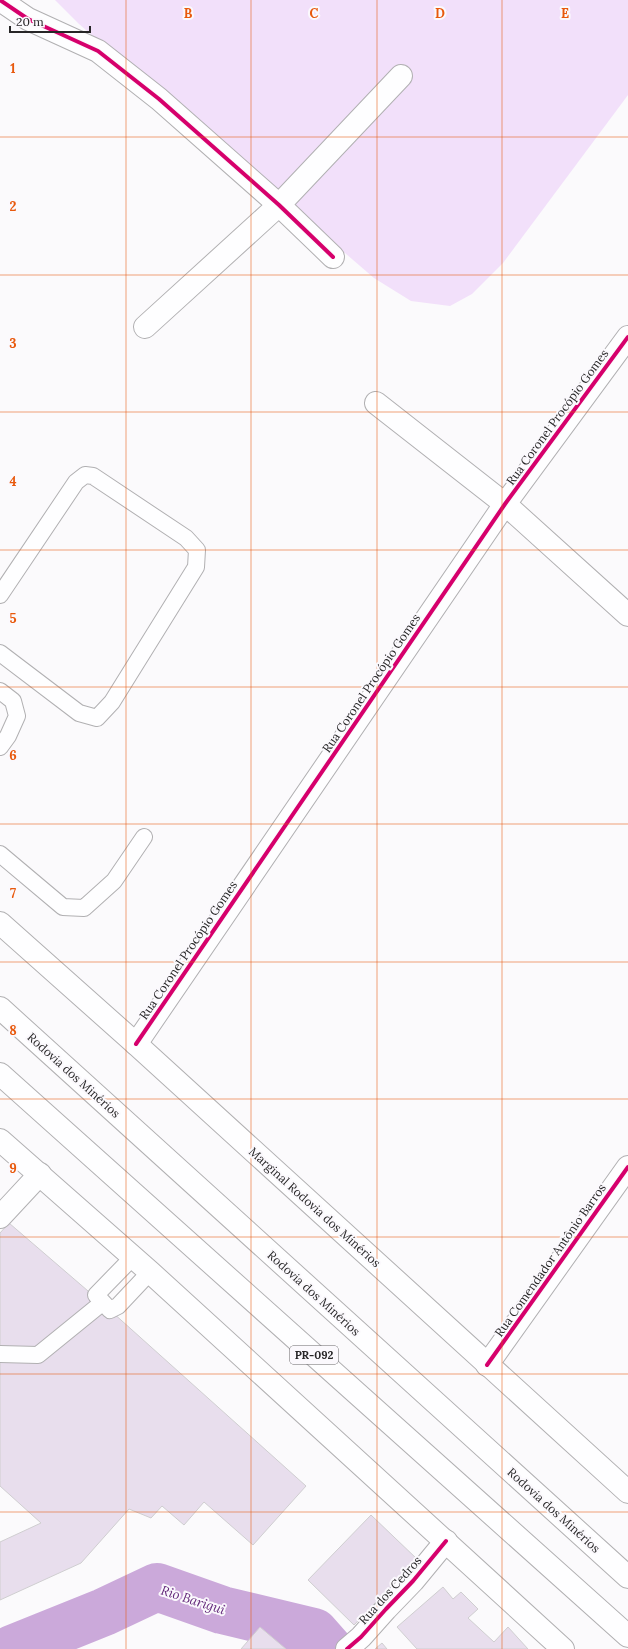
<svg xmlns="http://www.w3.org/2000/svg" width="628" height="1649" viewBox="0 0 628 1649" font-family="Lora,serif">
<rect width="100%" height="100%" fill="#fbfafc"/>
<path fill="#f2e0fa" d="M55 0H628V95L503 263 472 294 450 306 411 301 374 278 79 24Z"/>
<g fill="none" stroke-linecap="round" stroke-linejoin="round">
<path stroke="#cba9da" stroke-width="48" d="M12 1649 104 1612 157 1587 222 1610 314 1632 329 1649"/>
</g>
<g fill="#e8deed" stroke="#cfced0">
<path d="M9 1223 102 1303 306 1486 253 1545 204 1502 184 1525 162 1506 151 1518 129 1509 81 1563 0 1600V1542L41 1523 0 1486V1233Z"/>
<path d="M371 1515 417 1559 354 1625 308 1580Z"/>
<path d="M443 1587 453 1599 461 1592 478 1609 468 1618 494 1642 508 1627 528 1649H417L397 1627Z"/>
<path d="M260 1627 286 1649H241Z"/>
<path d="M382 1643 387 1649H375Z"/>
</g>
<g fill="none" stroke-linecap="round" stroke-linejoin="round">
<defs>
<g id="lane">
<path d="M0 595 76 482 85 475 93 476 186 538 197 550 196 567 112 702 97 718 79 713 0 653"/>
<path d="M0 691 13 701 17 716 8 736 0 747"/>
<path d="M0 854 63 907 84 908 114 881 144 837"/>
<path d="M133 1257 96 1295 110 1310 118 1306 150 1272"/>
<path d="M0 1354 38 1355 102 1303"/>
</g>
<g id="street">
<path d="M0 0 28 19 98 51 159 99 279 205 333 257"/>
<path d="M145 327 279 205 401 76"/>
<path d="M376 403 505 504 628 615"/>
<path d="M136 1044 505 504 628 337"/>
<path d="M0 1217 40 1174"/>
<path d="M487 1365 628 1167"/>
<path d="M347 1649 361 1637 386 1609 413 1581 446 1541"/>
</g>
<g id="secondary">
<path d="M0 923 136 1044 628 1492"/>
<path d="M0 1140 150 1272 563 1649"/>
</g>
<g id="primary">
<path d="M0 1008 628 1577"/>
<path d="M0 1074 628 1636"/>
</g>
</defs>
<use href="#lane" stroke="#b1b0b2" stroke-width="18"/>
<use href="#street" stroke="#b1b0b2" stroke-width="24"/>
<use href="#secondary" stroke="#b1b0b2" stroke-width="24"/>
<use href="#primary" stroke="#b1b0b2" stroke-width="24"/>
<use href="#lane" stroke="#fefeff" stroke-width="16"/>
<use href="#street" stroke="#fefeff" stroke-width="22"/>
<use href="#secondary" stroke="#fefeff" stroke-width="22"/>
<use href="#primary" stroke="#fefeff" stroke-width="22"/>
<defs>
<g id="cycleway">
<path d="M0 0 28 19 98 51 159 99 279 205 333 257"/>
<path d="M136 1044 505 504 628 337"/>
<path d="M487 1365 628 1167"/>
<path d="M347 1649 361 1637 386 1609 413 1581 446 1541"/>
</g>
</defs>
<use href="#cycleway" stroke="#fbf9fd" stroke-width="6"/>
<use href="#cycleway" stroke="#d6006c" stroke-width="4"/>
</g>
<path fill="none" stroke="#e8590c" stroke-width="1" stroke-opacity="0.55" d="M126 0V1649M251 0V1649M377 0V1649M502 0V1649M0 137H628M0 275H628M0 412H628M0 550H628M0 687H628M0 824H628M0 962H628M0 1099H628M0 1237H628M0 1374H628M0 1512H628"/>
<g text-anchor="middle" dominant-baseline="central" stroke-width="4" stroke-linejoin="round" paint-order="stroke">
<rect fill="#fbf9fd" stroke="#676567" stroke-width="1" x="290" y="1346" width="48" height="18" rx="3"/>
<g font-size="11" font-weight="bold" fill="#272627">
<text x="314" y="1355">PR-092</text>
</g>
<g font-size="12" fill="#272627" stroke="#fbf9fd">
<text transform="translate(557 417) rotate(-54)">Rua Coronel Procópio Gomes</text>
<text transform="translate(371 683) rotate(-56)">Rua Coronel Procópio Gomes</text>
<text transform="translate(188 950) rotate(-56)">Rua Coronel Procópio Gomes</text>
<text transform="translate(74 1075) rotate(42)">Rodovia dos Minérios</text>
<text transform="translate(315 1207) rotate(42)">Marginal Rodovia dos Minérios</text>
<text transform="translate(550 1260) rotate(-55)">Rua Comendador Antônio Barros</text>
<text transform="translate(314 1293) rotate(42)">Rodovia dos Minérios</text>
<text transform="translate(554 1510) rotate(42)">Rodovia dos Minérios</text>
<text transform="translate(390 1590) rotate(-48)">Rua dos Cedros</text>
</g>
<g font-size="13" font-style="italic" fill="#63287a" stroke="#fbf9fd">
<text transform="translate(193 1600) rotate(18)">Rio Barigui</text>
</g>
</g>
<g font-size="13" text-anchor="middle" font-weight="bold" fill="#e8590c" stroke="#fbf9fd" stroke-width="4" stroke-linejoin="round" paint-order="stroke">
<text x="188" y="18">B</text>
<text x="314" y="18">C</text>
<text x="440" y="18">D</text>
<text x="565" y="18">E</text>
<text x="13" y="73">1</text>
<text x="13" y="211">2</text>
<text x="13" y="348">3</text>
<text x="13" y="486">4</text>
<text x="13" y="623">5</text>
<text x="13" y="760">6</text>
<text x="13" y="898">7</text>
<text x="13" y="1035">8</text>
<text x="13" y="1173">9</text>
</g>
<path d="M10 26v6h80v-6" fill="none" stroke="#272627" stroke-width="2"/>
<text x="16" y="26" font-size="12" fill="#272627" stroke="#fbf9fd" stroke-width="3" paint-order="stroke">20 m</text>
</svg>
